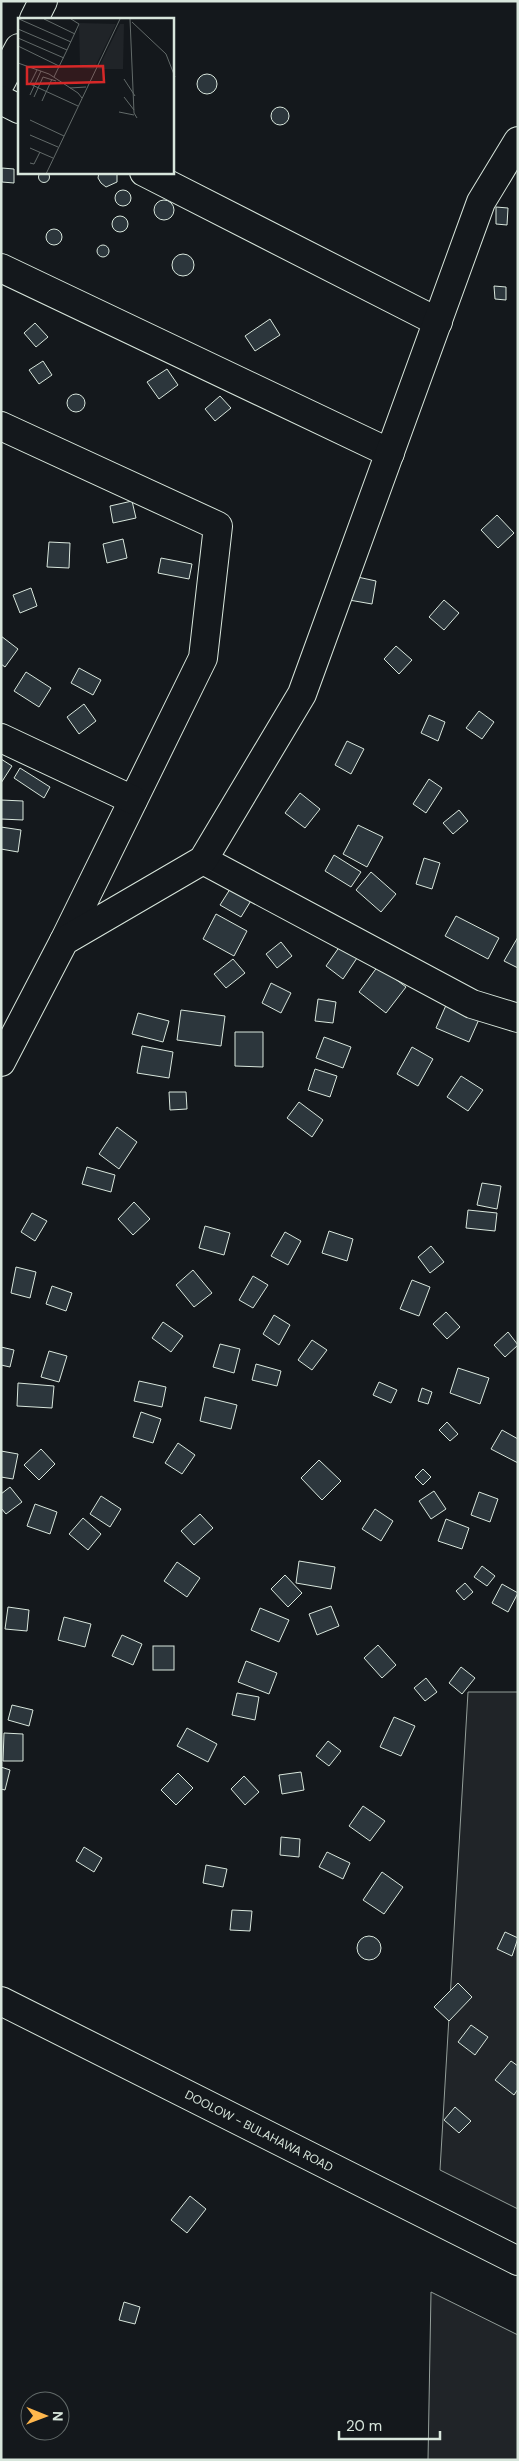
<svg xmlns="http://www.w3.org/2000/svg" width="519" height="2461" viewBox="0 0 519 2461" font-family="'DM Sans',sans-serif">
<rect width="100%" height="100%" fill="#14181c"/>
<g fill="#202428" stroke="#939e99">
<path d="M468 1692H518V2209L440 2170Z"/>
<path d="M431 2292 518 2335V2460H428Z"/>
</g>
<g fill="#2c363c" stroke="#d8e6dc">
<circle cx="207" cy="84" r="10"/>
<circle cx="280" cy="116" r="9"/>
<path d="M2 168 14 169V183L2 182Z"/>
<circle cx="44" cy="177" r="5.5"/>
<path d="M99 172H117V182L106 187 101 183 98 178Z"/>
<circle cx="123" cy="198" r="8"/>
<circle cx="164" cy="210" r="10"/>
<path d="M496 207 508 208 507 225 496 224Z"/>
<circle cx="120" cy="224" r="8"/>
<circle cx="54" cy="237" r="8"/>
<circle cx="103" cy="251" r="6"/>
<circle cx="183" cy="265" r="11"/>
<path d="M494 286 506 287V300L495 299Z"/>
<path d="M270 319 280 335 255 351 245 336Z"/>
<path d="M35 323 48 337 36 347 24 333Z"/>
<path d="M43 361 52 375 39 384 29 370Z"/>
<path d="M167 369 178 385 159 399 147 382Z"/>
<circle cx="76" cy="403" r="9"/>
<path d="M220 396 231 408 215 421 205 409Z"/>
<path d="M132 501 136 518 113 523 110 506Z"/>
<path d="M497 515 514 533 498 548 481 530Z"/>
<path d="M123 539 127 558 107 563 103 544Z"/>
<path d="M49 542 70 543 69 568 47 567Z"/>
<path d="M161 558 192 564 189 579 158 573Z"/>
<path d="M353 576 376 581 372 604 349 600Z"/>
<path d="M31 588 37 606 20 613 13 595Z"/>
<path d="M444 600 459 613 444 630 429 617Z"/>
<path d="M1 636 18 649 5 667 1 664Z"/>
<path d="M396 646 412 660 399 674 384 659Z"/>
<path d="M79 668 101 680 93 695 71 683Z"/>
<path d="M26 672 51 688 39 707 14 691Z"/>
<path d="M84 704 96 721 79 734 67 717Z"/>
<path d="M479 711 494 722 482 739 466 728Z"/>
<path d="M429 715 445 722 438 741 421 733Z"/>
<path d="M347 741 364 749 351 774 335 765Z"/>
<path d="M1 759 12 766 1 783Z"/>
<path d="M20 768 50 787 44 798 14 778Z"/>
<path d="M429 779 442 788 426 813 413 804Z"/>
<path d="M300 793 320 809 305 828 285 813Z"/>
<path d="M1 800 23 801V820L1 819Z"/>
<path d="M459 810 468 821 453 834 443 823Z"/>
<path d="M358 825 383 837 367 867 343 854Z"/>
<path d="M1 827 21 830 18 852 1 849Z"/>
<path d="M334 855 361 872 351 887 325 871Z"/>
<path d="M424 858 440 863 432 889 416 884Z"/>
<path d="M371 872 396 894 381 912 356 890Z"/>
<path d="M232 886 252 899 241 917 220 905Z"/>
<path d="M216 914 247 931 234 956 203 939Z"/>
<path d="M456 916 499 938 488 959 445 936Z"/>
<path d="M518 937V968L504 961Z"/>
<path d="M281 942 292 956 277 968 266 954Z"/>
<path d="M340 946 357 958 343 979 326 966Z"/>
<path d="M233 959 245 973 226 988 214 974Z"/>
<path d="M378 966 406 987 386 1013 359 992Z"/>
<path d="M271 983 291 993 281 1013 262 1003Z"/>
<path d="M318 999 336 1002 333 1023 315 1021Z"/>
<path d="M447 1003 480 1017 469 1042 436 1028Z"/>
<path d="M181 1010 225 1016 221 1046 177 1040Z"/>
<path d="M138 1013 169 1021 163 1042 132 1034Z"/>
<path d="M235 1032H263V1067L235 1066Z"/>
<path d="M324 1037 351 1047 343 1068 316 1058Z"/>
<path d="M142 1046 173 1052 169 1078 137 1073Z"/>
<path d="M412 1047 433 1059 418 1086 397 1074Z"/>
<path d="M315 1069 337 1076 330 1097 308 1090Z"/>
<path d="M461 1076 483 1090 468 1111 447 1097Z"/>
<path d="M169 1092H186L187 1109 170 1110Z"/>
<path d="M299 1102 323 1120 312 1137 287 1118Z"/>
<path d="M117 1127 137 1142 119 1169 99 1154Z"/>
<path d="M87 1167 115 1175 111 1192 82 1184Z"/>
<path d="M482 1183 501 1186 497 1209 477 1205Z"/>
<path d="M134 1202 150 1219 133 1235 118 1219Z"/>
<path d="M468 1210 497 1213 495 1231 466 1228Z"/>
<path d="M32 1213 47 1221 35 1241 21 1232Z"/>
<path d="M205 1226 230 1233 224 1255 199 1248Z"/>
<path d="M329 1231 353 1239 347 1261 322 1253Z"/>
<path d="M285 1232 301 1241 288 1265 271 1256Z"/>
<path d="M431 1246 444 1262 430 1273 418 1257Z"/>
<path d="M16 1267 36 1272 30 1298 11 1293Z"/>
<path d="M193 1270 212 1293 194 1307 176 1285Z"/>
<path d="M253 1276 268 1285 253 1308 239 1300Z"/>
<path d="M412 1280 430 1287 419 1316 400 1309Z"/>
<path d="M52 1286 72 1293 66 1311 46 1304Z"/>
<path d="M446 1312 460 1327 447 1339 433 1324Z"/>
<path d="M274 1315 290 1325 279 1345 263 1334Z"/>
<path d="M163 1322 183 1336 171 1352 152 1338Z"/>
<path d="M508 1332 518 1345 505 1357 494 1345Z"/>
<path d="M312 1340 327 1350 312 1370 298 1360Z"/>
<path d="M220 1344 240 1349 234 1373 213 1367Z"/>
<path d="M1 1347 14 1350 10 1367 1 1365Z"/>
<path d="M49 1351 67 1356 59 1382 41 1377Z"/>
<path d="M256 1364 281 1371 277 1386 252 1380Z"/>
<path d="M458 1368 489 1378 480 1404 450 1393Z"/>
<path d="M139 1381 166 1387 162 1407 134 1401Z"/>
<path d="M379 1382 397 1390 391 1403 373 1395Z"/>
<path d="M18 1383 54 1386 52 1408 17 1406Z"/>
<path d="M422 1388 432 1392 428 1404 418 1401Z"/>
<path d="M205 1397 237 1405 231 1429 200 1421Z"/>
<path d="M141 1412 161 1419 153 1443 133 1437Z"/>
<path d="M447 1422 458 1434 450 1441 439 1430Z"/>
<path d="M502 1430 518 1439V1463L491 1449Z"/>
<path d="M178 1443 195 1455 182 1474 165 1463Z"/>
<path d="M41 1449 55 1464 39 1480 24 1465Z"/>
<path d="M1 1451 18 1454 13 1479 1 1477Z"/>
<path d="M319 1460 341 1481 322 1500 301 1478Z"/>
<path d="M423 1469 431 1477 423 1485 415 1477Z"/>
<path d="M10 1487 22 1502 6 1514 1 1508V1494Z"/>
<path d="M434 1491 446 1509 431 1519 419 1501Z"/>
<path d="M479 1492 498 1499 490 1522 471 1515Z"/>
<path d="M101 1496 121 1509 110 1527 90 1514Z"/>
<path d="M35 1504 57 1512 50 1534 27 1526Z"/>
<path d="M375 1509 393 1521 381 1541 362 1529Z"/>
<path d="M200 1514 213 1528 194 1545 181 1531Z"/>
<path d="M83 1518 101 1534 88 1550 69 1534Z"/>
<path d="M446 1519 469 1528 462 1549 438 1541Z"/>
<path d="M299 1561 335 1567 331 1589 296 1583Z"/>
<path d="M177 1562 200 1578 187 1597 164 1581Z"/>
<path d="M482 1566 495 1576 487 1586 474 1577Z"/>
<path d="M285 1575 302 1593 288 1607 271 1589Z"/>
<path d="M465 1583 473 1592 464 1600 456 1591Z"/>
<path d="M502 1584 518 1593 508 1612 492 1603Z"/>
<path d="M331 1606 339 1626 317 1635 309 1614Z"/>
<path d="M8 1607 29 1610 27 1631 5 1629Z"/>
<path d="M260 1608 289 1620 279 1642 251 1630Z"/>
<path d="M64 1617 91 1624 85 1647 58 1640Z"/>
<path d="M122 1635 142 1644 133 1665 112 1656Z"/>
<path d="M378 1645 396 1665 382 1678 364 1658Z"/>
<rect x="153" y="1646" width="21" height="24"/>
<path d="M246 1661 277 1673 269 1694 238 1682Z"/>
<path d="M461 1667 475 1678 462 1694 449 1683Z"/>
<path d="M426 1678 437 1692 425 1701 414 1688Z"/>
<path d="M237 1693 259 1697 255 1720 232 1715Z"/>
<path d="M12 1705 33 1710 29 1726 8 1720Z"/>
<path d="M394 1717 415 1726 401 1756 380 1747Z"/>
<path d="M187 1728 217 1744 208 1762 177 1746Z"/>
<path d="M4 1733 23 1734V1761H3Z"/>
<path d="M328 1741 341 1751 329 1766 316 1756Z"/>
<path d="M1 1767 10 1770 5 1790 1 1789Z"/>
<path d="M301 1772 304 1790 282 1794 279 1775Z"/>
<path d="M178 1773 193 1788 176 1805 161 1790Z"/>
<path d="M244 1776 259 1792 245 1805 231 1789Z"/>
<path d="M363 1806 385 1821 370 1841 349 1826Z"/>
<path d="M281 1837 300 1839 299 1857 280 1855Z"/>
<path d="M84 1847 102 1858 94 1872 76 1861Z"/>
<path d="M327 1852 350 1863 343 1879 319 1867Z"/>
<path d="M206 1865 227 1869 223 1887 203 1883Z"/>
<path d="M382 1872 403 1887 384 1914 363 1900Z"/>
<path d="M232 1910 252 1911 250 1931 230 1930Z"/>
<path d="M505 1932 518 1938 512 1956 497 1949Z"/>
<circle cx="369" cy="1948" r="12"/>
<path d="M458 1983 472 1997 449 2021 434 2007Z"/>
<path d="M471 2025 488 2037 475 2055 458 2042Z"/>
<path d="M511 2061 518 2066V2089L514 2095 495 2080Z"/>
<path d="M455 2107 471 2121 459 2133 444 2120Z"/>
<path d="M190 2196 206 2209 187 2233 171 2220Z"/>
<path d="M124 2302 140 2307 135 2324 119 2320Z"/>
</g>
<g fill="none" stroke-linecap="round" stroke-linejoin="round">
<defs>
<g id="street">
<path d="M34 19 43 1"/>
<path d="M1 82 19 48"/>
<path d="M1 100 19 109"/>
<path d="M144 172 438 322"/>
<path d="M1 268 390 453"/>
<path d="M1 426 218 526 203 658 64 941"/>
<path d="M1 738 133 800"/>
<path d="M203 860 472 1004 518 1018"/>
<path d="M1 1062 64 941 203 860 302 694 481 202 518 141"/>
</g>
<path id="secondary" d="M1 2001 518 2261"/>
</defs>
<use href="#street" stroke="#d8e6dc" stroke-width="30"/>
<use href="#secondary" stroke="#d8e6dc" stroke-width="30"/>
<use href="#street" stroke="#14181c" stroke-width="28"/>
<use href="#secondary" stroke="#14181c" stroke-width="28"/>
</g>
<g text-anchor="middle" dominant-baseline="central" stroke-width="4" stroke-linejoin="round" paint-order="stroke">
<g font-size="12" fill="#d8e6dc" stroke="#14181c">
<text transform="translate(259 2131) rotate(27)">DOOLOW - BULAHAWA ROAD</text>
</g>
</g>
<g transform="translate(18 18)">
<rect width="156" height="156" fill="#14181c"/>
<path d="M61 5 98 6 76 51 62 50ZM102 6H106L105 51H80Z" fill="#202428"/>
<path fill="none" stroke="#626a69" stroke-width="1" d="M1 1 53 24M26 1 57 16M112 1 116 95 119 100M114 4 148 36 157 59M0 11 49 32 36 59M0 20 46 40M0 28 41 48M49 32 61 6 53 1M0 45 31 56 60 75 64 80M19 52 12 66 60 88M106 61 117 78M52 70 68 69M12 77 23 53M16 79 25 59 38 63M106 79 116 92M24 83 34 61M101 94 116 97M12 102 46 118M12 117 40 129M12 130 35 140M12 145 16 146 22 134M28 156 102 1"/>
<path fill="#d62828" fill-opacity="0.15" stroke="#d62828" stroke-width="2.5" d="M85 48 86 64 9 66V49Z"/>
<rect width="156" height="156" fill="none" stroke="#d8e6dc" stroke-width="2.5"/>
</g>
<rect width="519" height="2461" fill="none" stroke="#d8e6dc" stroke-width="5"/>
<g transform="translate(45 2416) rotate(91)"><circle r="24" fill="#14181c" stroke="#626a69"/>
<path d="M0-4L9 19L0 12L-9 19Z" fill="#ffb74d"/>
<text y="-8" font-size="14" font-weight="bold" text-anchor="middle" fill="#d8e6dc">N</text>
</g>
<path d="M339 2431v8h101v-8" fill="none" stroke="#d8e6dc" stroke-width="2.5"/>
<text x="346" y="2431" font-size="15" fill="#d8e6dc" stroke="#14181c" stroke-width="4" paint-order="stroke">20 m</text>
</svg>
